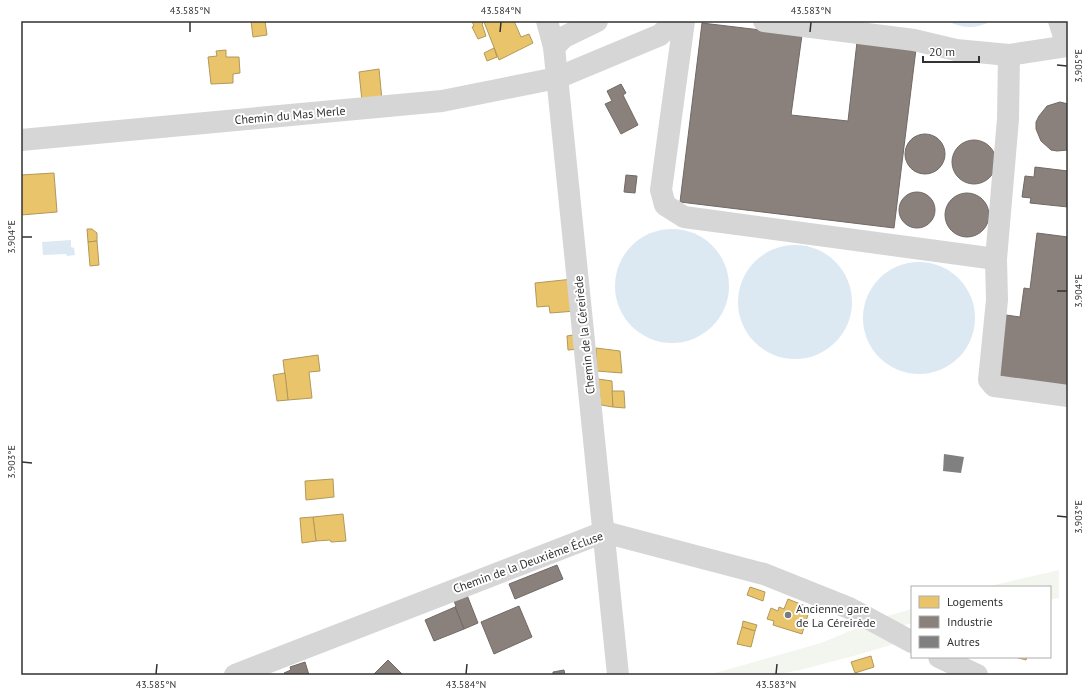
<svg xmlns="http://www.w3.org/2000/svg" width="1089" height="696" viewBox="0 0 1089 696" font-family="'PT Sans',sans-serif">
<rect width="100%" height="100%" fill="#fff"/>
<g fill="#f2f6ee">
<path d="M1059 570V598L1050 600V587H986Z"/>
<path d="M912 609V623L901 626 884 617Z"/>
<path d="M867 624 897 643 857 655 800 670 773 675H708L821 643Z"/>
</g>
<g fill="#dce9f2">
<path d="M948 21H991C976 29 963 29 948 21Z"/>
<circle cx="672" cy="286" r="57"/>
<path d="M71 240V247L74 248 75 255 67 256 66 254 43 255 42 242Z"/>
<circle cx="795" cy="302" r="57"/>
<circle cx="919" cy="318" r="56"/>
</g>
<g fill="#e9c46a" stroke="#b29859">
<path d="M251 21H265L267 35 253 37Z"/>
<path d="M472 21H514L521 37 529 34 533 43 499 60 484 22 482 24 486 36 478 39 472 27 474 26Z"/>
<path d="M494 48 497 57 487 61 484 53Z"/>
<path d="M226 50V57H239L240 73 233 74V83L211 84 208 57 217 56 216 51Z"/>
<path d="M379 69 382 100 362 101 359 72Z"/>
<path d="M54 173 57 212 21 215V175Z"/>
<path d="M87 229H92L97 233V241L88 242Z"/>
<path d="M97 241 99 265 90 266 88 242Z"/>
<path d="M573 279 576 311 550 313 549 306 537 307 535 283Z"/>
<path d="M578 334 580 349 568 350 567 336Z"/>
<path d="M596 348 620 351 622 373 597 371Z"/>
<path d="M318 355 320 371 309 372 312 398 288 400 283 360Z"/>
<path d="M285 373 288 400 277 401 273 375Z"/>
<path d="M598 379 612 381 613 407 601 405Z"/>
<path d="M612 391H624L625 408 613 407Z"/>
<path d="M333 479 334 497 306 500 305 481Z"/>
<path d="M343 514 346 541 331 542 330 540 316 541 313 517Z"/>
<path d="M313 517 316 541 302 543 300 518Z"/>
<path d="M750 587 765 592 763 601 747 595Z"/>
<path d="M788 599 810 608 802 634 773 625 774 621 767 619 771 608 778 611 779 607 784 609Z"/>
<path d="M743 621 757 625 755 631 742 627Z"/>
<path d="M742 627 755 631 751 647 737 644Z"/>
<path d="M871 656 874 667 855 673 851 662Z"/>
<path d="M1015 657H1027L1026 660Z"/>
</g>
<g fill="#8a817c" stroke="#706966">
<path d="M702 23 802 35 791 115 848 121 857 42 916 49 894 228 680 202Z"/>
<path d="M621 84 626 93 623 95 638 125 621 134 605 104 612 101 607 91Z"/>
<path d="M1060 102 1068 104V150L1057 151 1051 150 1041 141 1036 129V122L1039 116 1047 106Z"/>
<circle cx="925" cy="154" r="20"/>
<circle cx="974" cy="162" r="22"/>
<path d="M1035 167 1068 171V207L1030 203 1031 198 1022 197 1025 176 1034 177Z"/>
<path d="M626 175 637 176 635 193 624 192Z"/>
<circle cx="917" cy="210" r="18"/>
<circle cx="967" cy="215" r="22"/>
<path d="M1037 233 1068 237V387L998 378 1006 315 1020 317 1024 288 1030 289Z"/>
<path d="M557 565 563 579 515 599 509 584Z"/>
<path d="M467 595 478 623 464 629 455 607 456 606 454 601Z"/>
<path d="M519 606 532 637 494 654 481 622Z"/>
<path d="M455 607 464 629 434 641 425 620Z"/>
<path d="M388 660 403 675H373Z"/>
<path d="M305 662 309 675H285L284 673 291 670 290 667Z"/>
<path d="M564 670 565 675H553V672Z"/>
</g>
<path fill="#808080" d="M944 454 964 457 961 473 943 471Z"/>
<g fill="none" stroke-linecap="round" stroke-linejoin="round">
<g stroke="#d6d6d6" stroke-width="22">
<path d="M547 21 554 47"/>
<path d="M597 21 564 37 554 47 618 675"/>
<path d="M684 21 661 190 665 205 684 217 996 259"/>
<path d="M764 21 914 40 956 50 1009 55 1068 46"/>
<path d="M1059 21 1067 46"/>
<path d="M1009 55 1008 119 996 259 997 300 989 380 994 386 1068 396"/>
<path d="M21 140 442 101 557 78 660 35 675 21"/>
<path d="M939 657 977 675"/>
<path d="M235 675 604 532 764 574 849 608 912 642"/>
</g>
</g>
<path fill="none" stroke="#323232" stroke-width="1.5" d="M190 32V22M500 32 501 22M810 32 811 22M1057 65 1067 66M22 237H32M1057 291H1067M22 462 32 463M1057 516 1067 517M156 674 157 664M466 674 467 664M776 674 777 664"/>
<circle fill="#7a7a7a" stroke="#fff" stroke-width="1.5" cx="788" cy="615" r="4"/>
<g text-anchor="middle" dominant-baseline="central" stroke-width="4" stroke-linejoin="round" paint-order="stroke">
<g font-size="12" fill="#323232" stroke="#fff">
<text transform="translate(290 115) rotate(-5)">Chemin du Mas Merle</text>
<text transform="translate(584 335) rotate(-96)">Chemin de la Céreirède</text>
<text transform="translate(528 562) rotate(-20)">Chemin de la Deuxième Écluse</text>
</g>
<g font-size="12" fill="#323232" stroke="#fff" text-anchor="start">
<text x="796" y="608">Ancienne gare<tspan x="796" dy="14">de La Céreirède</tspan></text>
</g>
</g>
<rect width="1089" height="696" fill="none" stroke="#ffffff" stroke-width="44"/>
<rect x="911" y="586" width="140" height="72" fill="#ffffff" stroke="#adadad"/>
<rect x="919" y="596" width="20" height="12" fill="#e9c46a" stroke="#adadad"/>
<text x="947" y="606" font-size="12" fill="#323232">Logements</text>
<rect x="919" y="616" width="20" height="12" fill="#8a817c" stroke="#adadad"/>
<text x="947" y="626" font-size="12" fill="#323232">Industrie</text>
<rect x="919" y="636" width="20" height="12" fill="#808080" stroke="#adadad"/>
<text x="947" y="646" font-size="12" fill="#323232">Autres</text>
<path d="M923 56v6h56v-6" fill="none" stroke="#323232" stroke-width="2"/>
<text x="929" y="56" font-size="12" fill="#323232" stroke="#ffffff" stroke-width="3" paint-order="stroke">20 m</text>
<rect x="22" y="22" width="1045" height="652" fill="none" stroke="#323232" stroke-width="1.5"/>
<g font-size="10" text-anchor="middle" fill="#323232">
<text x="190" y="14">43.585°N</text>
<text x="501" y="14">43.584°N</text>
<text x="811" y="14">43.583°N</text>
<text transform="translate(1078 66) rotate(-90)" y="4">3.905°E</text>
<text transform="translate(11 237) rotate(-90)" y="4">3.904°E</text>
<text transform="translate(1078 291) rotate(-90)" y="4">3.904°E</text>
<text transform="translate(11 462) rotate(-90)" y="4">3.903°E</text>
<text transform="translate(1078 517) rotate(-90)" y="4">3.903°E</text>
<text x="156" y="688">43.585°N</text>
<text x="466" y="688">43.584°N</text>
<text x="776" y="688">43.583°N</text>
</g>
</svg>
